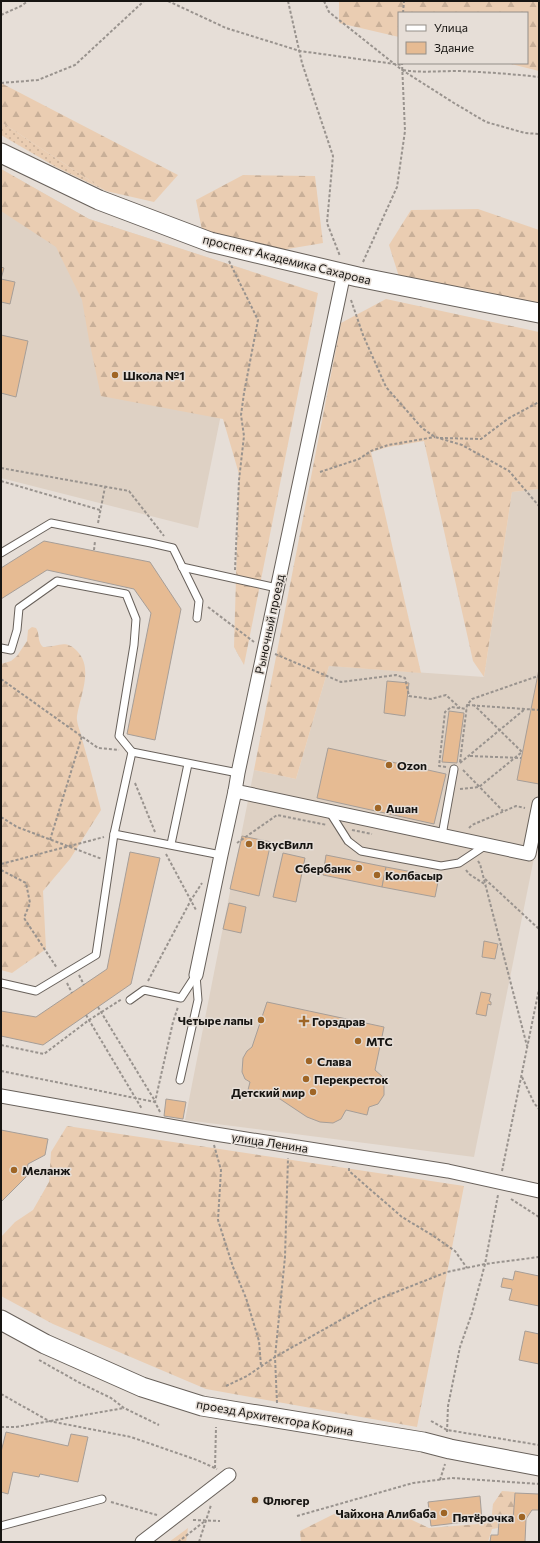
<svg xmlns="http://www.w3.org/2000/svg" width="540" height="1543" viewBox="0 0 540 1543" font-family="Commissioner,sans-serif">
<defs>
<pattern id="grass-dots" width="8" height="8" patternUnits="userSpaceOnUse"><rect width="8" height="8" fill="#eacdb2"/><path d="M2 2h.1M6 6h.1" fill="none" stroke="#c8af98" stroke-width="1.8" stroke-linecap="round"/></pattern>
<pattern id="forest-firs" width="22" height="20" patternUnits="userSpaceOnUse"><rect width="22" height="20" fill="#eacdb2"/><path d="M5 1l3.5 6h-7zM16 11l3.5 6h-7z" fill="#c8af98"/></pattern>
</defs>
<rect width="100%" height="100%" fill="#e6ded7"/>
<g fill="#ded1c4">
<path d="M1 169 89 219 250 271 198 528 1 478Z"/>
<path d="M539 489V833L474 1157 185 1120 254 770 296 779 329 666 484 677 512 492Z"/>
</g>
<path fill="url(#grass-dots)" d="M1 122 106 191 56 167 1 135Z"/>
<g fill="url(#forest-firs)">
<path d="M339 1H539V71L507 63H527V13H399V37L339 23Z"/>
<path d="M1 83 178 175 154 202 106 191 1 122Z"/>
<path d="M1 169 89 219 318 293 244 665 234 647 239 474 223 419 101 396 89 340 82 300 56 247 1 211Z"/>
<path d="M243 175 315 176 323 243 258 254 203 235 196 200Z"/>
<path d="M478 209 539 230V309L400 280 389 245 411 210Z"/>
<path d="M386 299 539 332V489L512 492 484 677 473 661 424 441 388 447 371 452 421 673 329 666 296 779 254 770 341 323Z"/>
<path d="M32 627 36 628C40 634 37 642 43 647 56 648 65 638 77 651 94 668 80 696 77 716 76 723 81 732 82 739 89 763 95 787 101 810L70 859 43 891 46 949 12 973 1 970V664L11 661 17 656 27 641 28 630Z"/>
<path d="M67 1126 464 1186 417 1427 206 1389 53 1324 1 1296V1237L15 1222 33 1210 49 1182 51 1152Z"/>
<path d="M502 1491 515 1492 514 1515H499L498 1528 492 1529 488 1542H301L300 1531 334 1514 393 1511 429 1528 491 1523 493 1504Z"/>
<path d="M188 1528 186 1542H169Z"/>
</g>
<g fill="#e6bb93" stroke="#a69e98">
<path d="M1 267 4 268 1 279 15 282 10 304 1 302Z"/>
<path d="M1 335 28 341 16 397 1 393Z"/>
<path d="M44 541 150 562 181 609 155 740 127 734 151 613 134 589 47 570 1 599V568Z"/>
<path d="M539 669V784L517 780Z"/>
<path d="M387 681 409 683 405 716 384 713Z"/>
<path d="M449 711 464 713 457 763 442 762Z"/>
<path d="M328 748 446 774 434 824 317 798Z"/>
<path d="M242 836 271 842 259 896 230 889Z"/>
<path d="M130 852 160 858 131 984 43 1045 1 1036V1011L36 1017 107 969Z"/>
<path d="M283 853 305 858 296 902 273 897Z"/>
<path d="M326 855 386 867 382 887 323 875Z"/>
<path d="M386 867 439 877 435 897 382 887Z"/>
<path d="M229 903 246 907 241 933 223 929Z"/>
<path d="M484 941 498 944 495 959 482 957Z"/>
<path d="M481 992 491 994 489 1001 491 1002V1005L488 1004 486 1016 476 1014Z"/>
<path d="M267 1002 384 1027 375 1070 383 1077 384 1084V1095L378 1104 369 1107 367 1115 346 1110 341 1119 333 1123 320 1122 307 1117 274 1095 248 1090 250 1082 245 1079 242 1072 243 1058 247 1051 252 1047Z"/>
<path d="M166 1099 186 1102 183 1119 164 1116Z"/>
<path d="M1 1130 48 1139 45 1155 28 1164 26 1177 1 1202Z"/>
<path d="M515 1271 539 1276V1306L509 1300 512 1289 501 1287 503 1278 513 1280Z"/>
<path d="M525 1331 539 1334V1364L519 1360Z"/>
<path d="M6 1432 68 1446 71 1434 88 1437 78 1482 40 1474 39 1477 13 1472 8 1494 1 1492V1452Z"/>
<path d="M515 1493 539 1494V1510H532L526 1519 525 1542H490L491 1535H498L499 1521H513Z"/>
<path d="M480 1496 482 1520 431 1526 428 1502Z"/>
</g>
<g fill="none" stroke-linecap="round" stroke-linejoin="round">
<defs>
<g id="lane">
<path d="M1 553 51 523 151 543 173 548 199 601 197 618"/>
<path d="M182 567 277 588"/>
<path d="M1 648 11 650 17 630 19 608 57 581 126 594 136 619 134 645 119 736 132 752 114 834 96 955 36 991 1 983"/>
<path d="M132 752 238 773"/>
<path d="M329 811 348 841 361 851 441 866 459 863 486 845"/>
<path d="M114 834 221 855"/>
<path d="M442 835 454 769"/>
<path d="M171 844 188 764"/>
<path d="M130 1000 144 990 181 998 196 975"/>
<path d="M180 1080 198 1000 196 975"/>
<path d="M1 1526 102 1499"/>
</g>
<g id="street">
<path d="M235 791 529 854 539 804"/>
<path d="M196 975 221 855 235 791 238 773 344 273"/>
<path d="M1 1096 209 1133 448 1171 539 1191"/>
<path d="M142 1542 229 1475"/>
</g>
<g id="secondary">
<path d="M1 153 99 200 210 242 358 277 539 313"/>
<path d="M1 1320 45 1344 142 1387 202 1406 423 1442 450 1449 539 1466"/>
</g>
</defs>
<use href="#lane" stroke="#68615b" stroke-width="9"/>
<use href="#street" stroke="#68615b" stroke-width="15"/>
<use href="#secondary" stroke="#68615b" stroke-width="21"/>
<g stroke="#99938e" stroke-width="2" stroke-dasharray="3 2" stroke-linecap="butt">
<path d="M168 1 226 28 300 51 402 65"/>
<path d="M288 1 302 63 333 156 327 223 340 256"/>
<path d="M324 1 329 12 402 70 454 103 486 122 525 133 539 134"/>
<path d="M403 13 404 1"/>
<path d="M1 15 21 6 28 1"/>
<path d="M403 70C421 73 439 71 458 71 485 72 512 74 539 77"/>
<path d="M1 83 38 80 75 65 144 1"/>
<path d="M229 261 258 320 244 393 241 415 244 436 239 480 235 570"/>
<path d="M363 262 397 187 405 131 402 63"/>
<path d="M351 300 363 335 386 387 422 428 435 437 462 445 509 471 539 506"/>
<path d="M440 438 481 439 509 418 539 402"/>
<path d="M1 468 129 491 164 536"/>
<path d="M320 472 359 459 371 451 388 445 435 437"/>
<path d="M1 481 100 510"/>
<path d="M98 523 105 487"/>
<path d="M94 550 95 541"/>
<path d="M208 607 254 642"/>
<path d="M275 654 341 682 396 675 405 678 409 696 431 699 446 695 460 708"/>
<path d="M1 679 98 748 119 750"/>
<path d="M467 705 539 710"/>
<path d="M470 756 521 758"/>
<path d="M460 762 467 705 472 699 538 676"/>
<path d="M460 763 525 709"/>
<path d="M446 767 439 766 445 712 451 707 467 709"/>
<path d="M463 770 503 811"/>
<path d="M135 783 155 832"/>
<path d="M460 789 479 787 522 752 474 705"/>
<path d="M1 817 17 827 102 859"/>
<path d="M469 828 472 825 516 806 525 808"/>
<path d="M352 830 372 834"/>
<path d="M50 840 82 736"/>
<path d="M237 843 277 815 327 825"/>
<path d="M166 854 196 910"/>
<path d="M478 861 480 864 527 1046"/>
<path d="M1 864 104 837"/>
<path d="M1 870 26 883 30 903 24 918 57 968"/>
<path d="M466 870 469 874 486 885"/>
<path d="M485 879 539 929"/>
<path d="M79 975 84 985"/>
<path d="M148 981 191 900 202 883"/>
<path d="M67 983 72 993"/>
<path d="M98 1007 155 1101"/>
<path d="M86 1015 142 1109"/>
<path d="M1 1045 44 1054 89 1020 122 999"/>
<path d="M1 1071 155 1102"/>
<path d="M522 1077 534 1103 539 1109"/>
<path d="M160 1112 155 1102 173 1022 178 1007"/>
<path d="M214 1145 221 1170 218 1220 233 1267 246 1298 259 1341 261 1366"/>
<path d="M349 1168V1171L402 1217 432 1235 455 1251 467 1268"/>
<path d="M502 1171 539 989"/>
<path d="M511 1199 539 1217"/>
<path d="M39 1360 80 1383 111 1398 124 1408 159 1425"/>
<path d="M226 1386 247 1376 275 1357 376 1300 447 1272 485 1264 539 1257"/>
<path d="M1 1394 49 1421 131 1437 197 1460 217 1469"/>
<path d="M277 1403 275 1357 285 1257 288 1158"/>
<path d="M431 1421 447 1430 539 1445"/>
<path d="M1 1427H16L124 1408"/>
<path d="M447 1432 448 1406 460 1347 472 1313 485 1264 498 1195"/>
<path d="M215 1468 216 1427"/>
<path d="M440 1480 445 1464"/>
<path d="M111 1502 157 1515"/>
<path d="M297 1516 413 1483 452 1478 539 1484"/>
<path d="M193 1520 220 1521"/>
<path d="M178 1542 205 1521"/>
<path d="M199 1542 211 1505"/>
</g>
<use href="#lane" stroke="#fff" stroke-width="7"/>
<use href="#street" stroke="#fff" stroke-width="13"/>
<use href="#secondary" stroke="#fff" stroke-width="19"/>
</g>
<g fill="#9f6525" stroke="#e6ded7" stroke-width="1.5">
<circle cx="115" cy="375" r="4"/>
<circle cx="389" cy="765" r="4"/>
<circle cx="378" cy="808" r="4"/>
<circle cx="249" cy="844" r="4"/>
<circle cx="359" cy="868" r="4"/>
<circle cx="377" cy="875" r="4"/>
<circle cx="261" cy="1020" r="4"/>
<path d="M302 1015h4v4h4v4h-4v4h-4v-4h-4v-4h4z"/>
<circle cx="358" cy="1041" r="4"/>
<circle cx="309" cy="1061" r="4"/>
<circle cx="306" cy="1079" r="4"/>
<circle cx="313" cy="1092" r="4"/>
<circle cx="14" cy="1170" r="4"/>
<circle cx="255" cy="1500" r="4"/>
<circle cx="444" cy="1513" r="4"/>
<circle cx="522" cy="1517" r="4"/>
</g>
<g text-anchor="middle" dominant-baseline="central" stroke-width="3" stroke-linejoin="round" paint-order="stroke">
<g font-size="12" fill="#171512" stroke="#e6ded7">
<text transform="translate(287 259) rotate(14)">проспект Академика Сахарова</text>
<text transform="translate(269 624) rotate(-78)">Рыночный проезд</text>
<text transform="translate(270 1142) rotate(9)">улица Ленина</text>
<text transform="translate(275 1417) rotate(10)">проезд Архитектора Корина</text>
</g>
<g font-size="12" font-weight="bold" fill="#171512" stroke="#e6ded7" text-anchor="start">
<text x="123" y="375">Школа №1</text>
<text x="397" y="765">Ozon</text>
<text x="386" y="808">Ашан</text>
<text x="257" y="844">ВкусВилл</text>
<text x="351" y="868" text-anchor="end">Сбербанк</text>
<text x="385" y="875">Колбасыр</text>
<text x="253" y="1020" text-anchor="end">Четыре лапы</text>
<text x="312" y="1021">Горздрав</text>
<text x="366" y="1041">МТС</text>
<text x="317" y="1061">Слава</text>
<text x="314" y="1079">Перекресток</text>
<text x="305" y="1092" text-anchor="end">Детский мир</text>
<text x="22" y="1170">Меланж</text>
<text x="263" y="1500">Флюгер</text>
<text x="436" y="1513" text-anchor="end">Чайхона Алибаба</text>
<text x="514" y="1517" text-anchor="end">Пятёрочка</text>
</g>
</g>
<rect width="540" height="1543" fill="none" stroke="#171512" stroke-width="4"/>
<rect x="398" y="12" width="130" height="52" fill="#e6ded7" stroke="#938e88"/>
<rect x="406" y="25" width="20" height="6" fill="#ffffff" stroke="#938e88"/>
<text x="434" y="32" font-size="12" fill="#171512">Улица</text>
<rect x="406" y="42" width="20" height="12" fill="#e6bb93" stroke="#938e88"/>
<text x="434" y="52" font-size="12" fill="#171512">Здание</text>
</svg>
